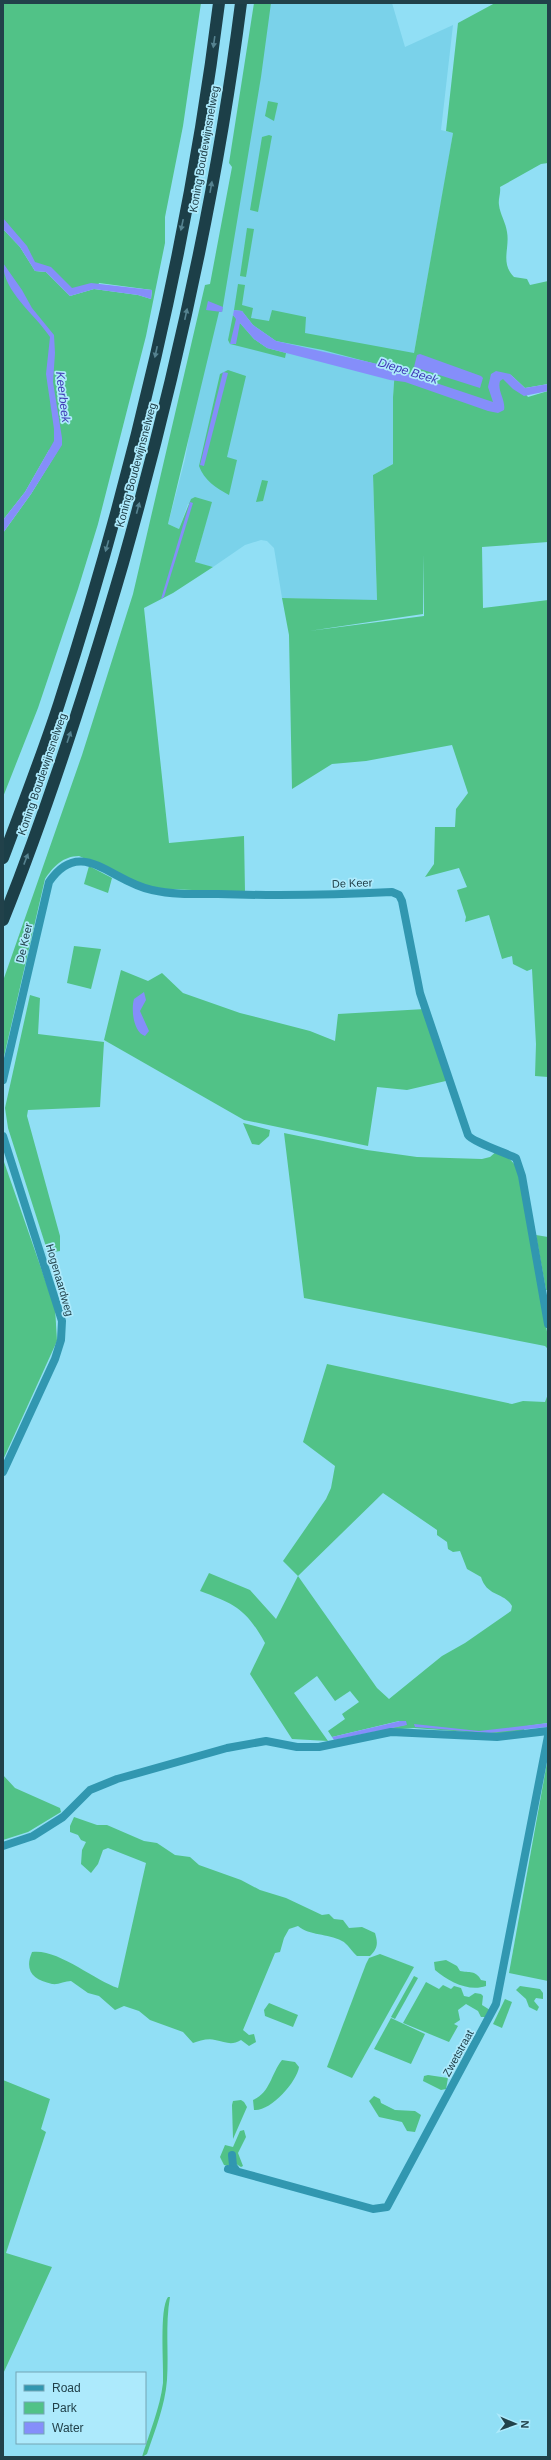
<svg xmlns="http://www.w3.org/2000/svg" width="551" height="2460" viewBox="0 0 551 2460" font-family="Helvetica,sans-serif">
<rect width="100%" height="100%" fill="#91dff5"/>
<path fill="#7ad2ea" d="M267 3H392L405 47 453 25 441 130 453 133 446 175 414 353 395 369 393 397V464L373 475 377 601 282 598 274 548 267 541 261 540 245 545 213 567 195 563 211 502 188 504 179 529 168 524 185 459Z"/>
<g fill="#51c287" fill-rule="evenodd">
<path d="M3 3H201L183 126 165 217V243L146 336 98 524 78 589 38 708 3 797V533L31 494 57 452 49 450 25 492 3 520V229L20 247 35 271 46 272 70 296 94 289 138 295 151 299 152 290 99 283 97 288 71 294 48 272 33 267 22 248 3 226Z"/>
<path d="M254 3H271L261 77 222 312H219L168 524 179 529 191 499 195 497 212 502 195 562 213 567 173 593 144 608 169 843 244 836 245 892 166 889 146 886 79 856C63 856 53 867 45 879L3 1061V981L82 755 133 594 205 285 210 284 232 167 229 163Z"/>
<path d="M495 3H548V163L541 164 500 187C501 193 498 199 499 205 500 214 506 223 507 232 510 248 500 263 514 277L527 279 530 285 548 281V384L525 388 510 374 528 397 548 391V542L482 547 483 608 548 600V1077L535 1076 536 1044 532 969 527 971 513 964 512 956 502 959 489 915 465 922 466 917 457 890 467 887 459 868 425 877 434 864 435 827H455L456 809 468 793 452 745 366 761 332 764 292 789 289 635 282 598 377 600 373 475 393 464V397L395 369 323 350 276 341 253 325 242 311 234 310 238 284 245 285 242 305 253 308 251 318 269 321 272 310 306 317 305 333 414 353 453 133 446 131 458 23ZM424 554V616L309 631 423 614Z"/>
<path d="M268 101 278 103 274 121 265 116Z"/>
<path d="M269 135 272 136 258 212 250 210 262 137Z"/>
<path d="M247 228 254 229 246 277 240 276Z"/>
<path d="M233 315 254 339 267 348 286 353 285 358 230 344 228 340Z"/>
<path d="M228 370 246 376 227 457 237 460 229 495C216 488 204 480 199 466L220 374Z"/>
<path d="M262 480 268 481 263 501 256 502Z"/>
<path d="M89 866 112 878 108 893 84 884Z"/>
<path d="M74 946 101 949 91 989 67 983Z"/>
<path d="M121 970 148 981 162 973 183 993 240 1013 310 1031 335 1041 338 1014 425 1009 450 1080 407 1090 377 1087 368 1146 244 1120 104 1040Z"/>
<path d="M30 995 40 998 38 1034 104 1042 100 1107 28 1110 27 1116 60 1236V1251L48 1253 8 1128 5 1108Z"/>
<path d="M243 1123 270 1130 269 1136 259 1145 252 1144Z"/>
<path d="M284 1133 367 1150 417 1157 482 1159 490 1157 497 1151 505 1154 517 1167 548 1337V1349L545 1346 304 1298Z"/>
<path d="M3 1159 55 1308 57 1341 3 1460Z"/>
<path d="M536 1235 548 1237V1290H546Z"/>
<path d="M327 1364 512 1404 523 1401 545 1402 548 1394V1723L527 1726 519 1736 414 1728 375 1731 405 1725 399 1721 332 1737 328 1731 345 1719 342 1714 359 1702 350 1691 335 1701 317 1676 294 1693 328 1741 292 1739 250 1674 265 1643C246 1609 235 1604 200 1591L209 1573 250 1590 276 1619 298 1576 283 1561 326 1499 331 1488 335 1466 303 1442ZM383 1493 437 1530V1535L447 1542 448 1549 453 1552 460 1551 467 1569 481 1577C487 1597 504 1592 512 1606L511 1611 465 1643 442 1656 389 1699 377 1688 298 1576Z"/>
<path d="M548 1757V1981L509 1973Z"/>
<path d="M3 1775 15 1788 60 1808 61 1812 28 1832 3 1840Z"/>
<path d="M74 1817 97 1825H107L144 1841 157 1843 175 1855 190 1857 199 1865 241 1880 260 1890 286 1898 322 1915 329 1914 334 1919 343 1920 349 1928 362 1927 375 1933C378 1943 378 1948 370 1956H357C352 1952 347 1943 342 1941 327 1933 310 1936 298 1926L289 1929 284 1938 280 1952 275 1953 243 2030 249 2035 254 2034 256 2042 249 2046 241 2040C231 2046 226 2042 215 2040 208 2038 199 2041 193 2043L183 2032 150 2020 139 2011 124 2006 115 2010 99 1996 88 1993 71 1981C65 1981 58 1985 52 1984 33 1980 24 1971 32 1952 57 1948 94 1980 118 1988L146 1863 108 1848 103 1850 98 1864 91 1873 81 1864 82 1850 86 1842 81 1840 78 1835 70 1832V1826Z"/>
<path d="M380 1954 414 1967 352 2078 327 2067 366 1964 369 1958Z"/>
<path d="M446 1960 457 1966 460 1971C469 1973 476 1970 481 1980L486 1981V1986C469 1992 449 1982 435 1970L434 1962Z"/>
<path d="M414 1976 418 1978 395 2019 391 2017Z"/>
<path d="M426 1982 439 1989 443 1985 451 1989 454 1986 461 1988 464 1996 469 1997 475 1993 481 1994 483 1996 482 2005 490 2010 488 2017H481L478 2011 466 2004 458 2010 460 2020 454 2024 458 2026 449 2042 403 2023Z"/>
<path d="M520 1986 540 1989 543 1993V1999L536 1998 534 2001 539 2007 537 2011 529 2007 526 1999 516 1990Z"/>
<path d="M505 1999 512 2002 502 2028 493 2024Z"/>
<path d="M269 2003 298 2015 293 2027 265 2016 264 2010Z"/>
<path d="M391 2018 425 2034 411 2064 374 2049Z"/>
<path d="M282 2060 295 2062 299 2067C297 2082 270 2112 254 2110L253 2100C270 2093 271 2074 282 2060Z"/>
<path d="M428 2075 448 2078 446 2089 441 2090 423 2081 424 2076Z"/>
<path d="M3 2080 50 2099 41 2129 46 2132 6 2253 52 2267 3 2374Z"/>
<path d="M374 2096 380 2099 381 2103 395 2110 415 2111 421 2115 415 2132 407 2131 402 2122 379 2117 369 2101Z"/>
<path d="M241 2100 244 2102 247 2107 233 2139 232 2105 233 2101Z"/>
<path d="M244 2130 246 2137 238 2153 243 2166 241 2167 233 2162 229 2166 224 2165 220 2157 225 2145 233 2147 240 2131Z"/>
<path d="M168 2297H170C165 2325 169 2353 167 2380 165 2406 155 2430 147 2454L142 2457C149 2434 160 2408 163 2383 164 2366 159 2309 168 2297Z"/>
</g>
<g fill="#858efa">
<path d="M3 218 27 246 35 262 51 267 72 288 91 283 152 290 151 299 138 295 94 289 70 296 46 272 35 271 20 247 3 229Z"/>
<path d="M3 263 22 290 32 308 54 335 55 353 53 382 62 438V445L31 494 3 533V520L25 492 54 441V429L46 374 50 337C35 314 3 292 3 263Z"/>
<path d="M208 301 223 307 222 312 206 310Z"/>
<path d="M234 310 242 311 253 325 276 341 382 365 493 402 488 387 491 374 496 371 510 374 525 388 548 384V391L524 396 513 389 503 379 500 381C497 391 506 400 504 410L498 413 488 411 405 382 390 380 267 348 254 339 240 323 236 344H230L236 319 233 315Z"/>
<path d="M420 354 481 376 483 378 480 388 414 367 417 355Z"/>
<path d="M223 372 228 373 204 466 200 465Z"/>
<path d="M190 502 193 503 164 597 161 599Z"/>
<path d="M144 992 146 1000 140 1011 149 1031 145 1036C133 1032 131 1009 134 999Z"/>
<path d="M400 1721H406L407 1725 334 1740 332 1737Z"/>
<path d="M548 1723V1727L489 1733 415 1727 414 1724 479 1731Z"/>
</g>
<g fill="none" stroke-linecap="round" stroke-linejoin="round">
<g stroke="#3197b0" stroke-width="8">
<path d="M3 1080 49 882C81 835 111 882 152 890 174 895 196 894 218 894 276 896 334 895 392 892L399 895 402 901 420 993 468 1135C471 1141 506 1153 516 1158L522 1176 548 1324"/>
<path d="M3 1136 62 1321 61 1340 55 1359 3 1472"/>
<path d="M3 1846 33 1836 63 1817 90 1790 117 1779 227 1748 266 1741 297 1747H319L391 1732 497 1737 548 1731"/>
<path d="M232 2155 233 2166 236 2170"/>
<path d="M228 2169 373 2209 387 2207 496 2004 548 1736"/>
</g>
<g stroke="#1c3f48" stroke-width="12">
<path d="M3 858C22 807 42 756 59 704 132 479 190 237 219 3"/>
<path d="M3 920C50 803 88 683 123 563 175 379 217 192 241 3"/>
</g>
</g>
<defs><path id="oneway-solid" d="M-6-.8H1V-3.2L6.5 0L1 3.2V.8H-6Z"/></defs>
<g fill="#568390">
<use href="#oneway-solid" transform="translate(214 42) rotate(98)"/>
<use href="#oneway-solid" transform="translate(211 187) rotate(-80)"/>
<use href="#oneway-solid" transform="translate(182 225) rotate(102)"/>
<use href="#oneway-solid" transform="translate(186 314) rotate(-78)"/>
<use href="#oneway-solid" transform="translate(156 352) rotate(102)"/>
<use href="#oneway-solid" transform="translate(138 508) rotate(-75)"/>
<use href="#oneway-solid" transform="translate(107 546) rotate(106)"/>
<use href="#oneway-solid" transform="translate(69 737) rotate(-71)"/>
<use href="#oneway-solid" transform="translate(26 859) rotate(-69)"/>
</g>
<g text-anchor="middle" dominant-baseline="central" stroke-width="3.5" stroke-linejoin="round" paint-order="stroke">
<g font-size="11" fill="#21414a" stroke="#adeafc">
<text transform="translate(204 149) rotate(-80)">Koning Boudewijnsnelweg</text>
<text transform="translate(136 465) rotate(-75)">Koning Boudewijnsnelweg</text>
<text transform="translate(42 774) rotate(-71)">Koning Boudewijnsnelweg</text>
<text transform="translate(352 883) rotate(-2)">De Keer</text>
<text transform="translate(24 943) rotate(-77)">De Keer</text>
<text transform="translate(60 1280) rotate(74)">Hogenaardweg</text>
<text transform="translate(458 2053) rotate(-61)">Zwetstraat</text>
</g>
<g font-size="12" font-style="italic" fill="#423cb8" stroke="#adeafc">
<text transform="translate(408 371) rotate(17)">Diepe Beek</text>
<text transform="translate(63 397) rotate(83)">Keerbeek</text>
</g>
</g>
<rect width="551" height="2460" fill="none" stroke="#21414a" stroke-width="8"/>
<rect x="16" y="2372" width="130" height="72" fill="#adeafc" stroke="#75a6b5"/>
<rect x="24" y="2385" width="20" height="6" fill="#3197b0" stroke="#75a6b5"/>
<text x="52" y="2392" font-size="12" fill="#21414a">Road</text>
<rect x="24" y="2402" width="20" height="12" fill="#51c287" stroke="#75a6b5"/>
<text x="52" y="2412" font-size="12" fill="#21414a">Park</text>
<rect x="24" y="2422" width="20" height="12" fill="#858efa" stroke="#75a6b5"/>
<text x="52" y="2432" font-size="12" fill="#21414a">Water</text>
<g transform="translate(515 2424) rotate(92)" stroke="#adeafc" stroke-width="3" paint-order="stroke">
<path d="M0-3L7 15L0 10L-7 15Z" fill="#21414a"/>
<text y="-6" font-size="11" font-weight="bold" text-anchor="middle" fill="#21414a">N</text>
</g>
</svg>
